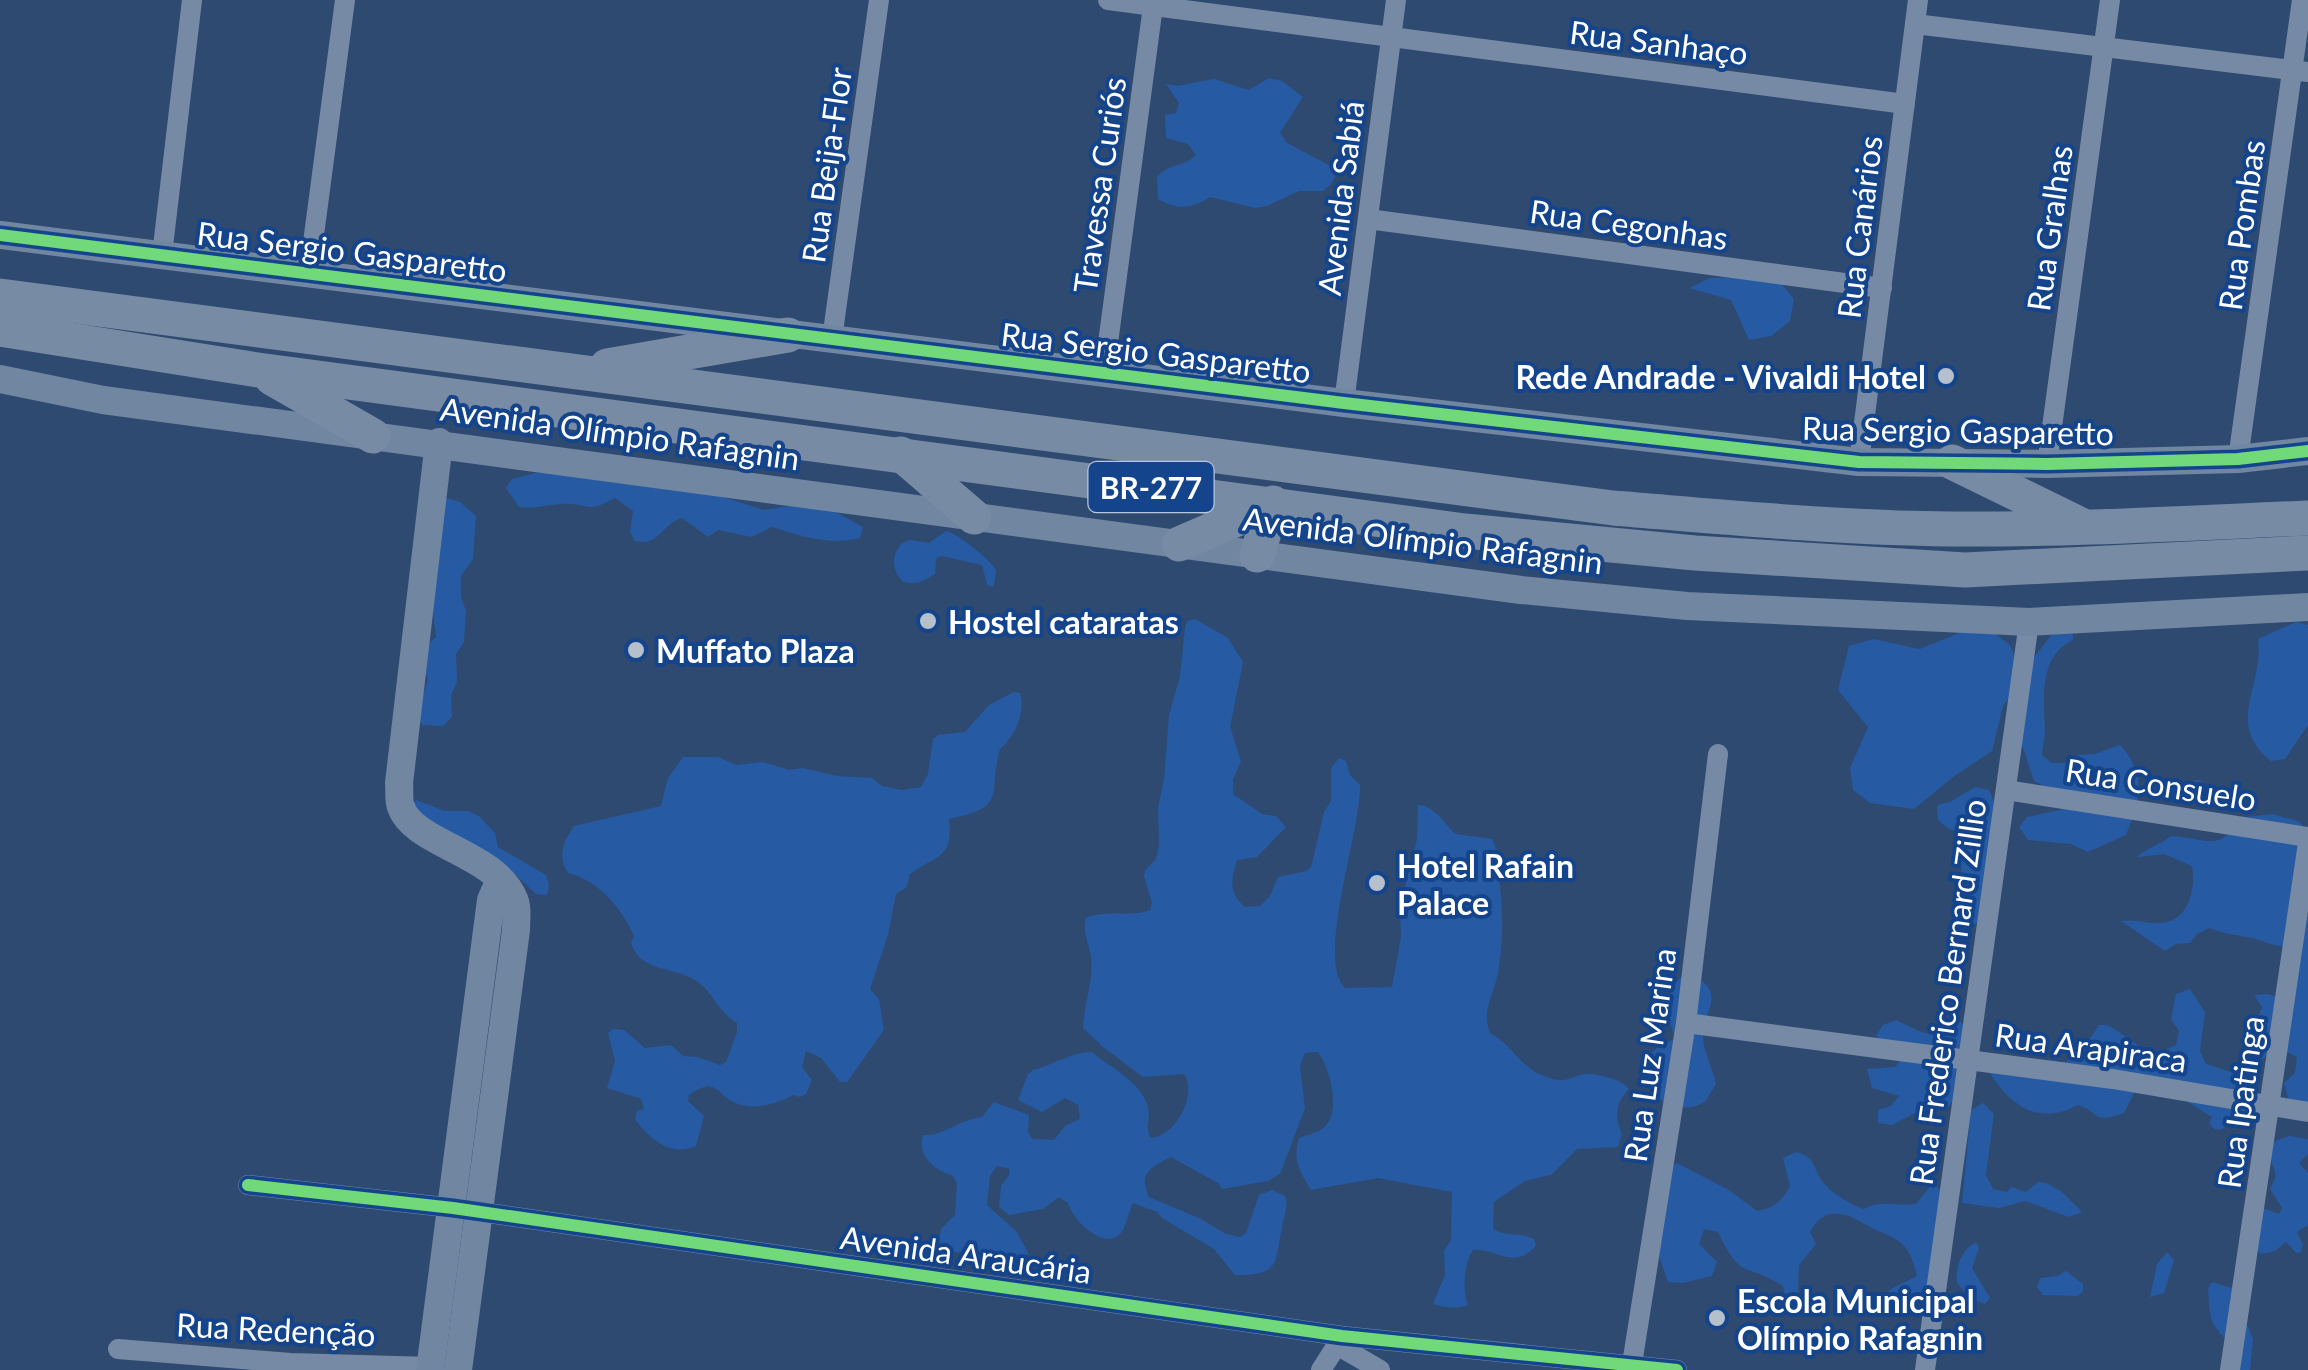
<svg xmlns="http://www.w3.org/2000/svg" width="2308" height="1370" viewBox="0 0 2308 1370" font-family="Lato,sans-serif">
<rect width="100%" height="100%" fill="#2f4a71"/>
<g fill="#265aa3">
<path d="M1269 78 1282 81 1303 97 1280 133 1287 143 1338 170 1332 183 1323 191H1299L1267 206 1255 208 1210 197C1192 209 1177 210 1158 199L1157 177C1169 163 1185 167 1196 155L1188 144 1166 138 1165 115 1176 113 1179 103 1166 84 1177 86 1214 79 1249 90Z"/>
<path d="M1756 277 1779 281 1794 299 1790 321 1771 336 1749 340 1731 300 1689 288 1710 278Z"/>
<path d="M548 470 707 492 764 510 789 506 832 510 863 527 860 538C830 546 801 536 772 527L752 537 718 530 708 537 682 518C661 524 660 547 635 541L630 532 633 511 615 498C585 515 588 502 560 504 545 505 534 509 519 507L506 488 512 479Z"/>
<path d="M440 496 460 502 476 516 473 559 461 576V597L466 611 464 642 456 654 457 682 451 695 452 717 443 726 422 725 417 712 428 680C422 666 423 647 436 637L431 597Z"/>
<path d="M946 531C957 533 994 562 996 571 996 575 994 583 993 587L987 585 982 565 941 556 936 559 935 574C925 581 914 586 902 581 892 569 891 557 901 544L910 540 929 543Z"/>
<path d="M1195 619 1228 638 1243 662 1230 727 1241 761 1233 780V794L1262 814 1276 816 1286 827 1257 857 1237 860C1231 879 1228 893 1245 907L1260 906 1270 896 1278 877 1306 871 1311 867 1324 812 1331 801V768L1339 758 1346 761 1350 775 1360 785C1362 828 1315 959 1345 988L1392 987 1401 937 1400 908 1417 839 1418 805C1437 807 1443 823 1456 834L1492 839 1495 845C1501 888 1506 929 1498 973 1494 994 1481 1011 1490 1033 1516 1047 1520 1071 1553 1079 1567 1083 1572 1076 1584 1074 1597 1073 1622 1079 1629 1089 1615 1104 1614 1116 1622 1134L1618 1147 1577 1149 1551 1175 1525 1181 1494 1202 1493 1229C1505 1237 1521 1232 1534 1239L1536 1246C1512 1271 1498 1248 1473 1250 1464 1263 1462 1290 1468 1305 1455 1309 1446 1308 1433 1304L1445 1275 1444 1251 1451 1240 1452 1192 1378 1178 1311 1190C1300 1172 1292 1159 1299 1138 1306 1135 1316 1133 1322 1129 1343 1115 1330 1068 1318 1052L1305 1053 1300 1066 1305 1108 1280 1174 1268 1181 1222 1189 1218 1183 1171 1157C1150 1168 1138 1173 1149 1197L1201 1219 1226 1234 1240 1237 1246 1233 1259 1195 1272 1190 1285 1196C1289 1207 1284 1215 1282 1227 1275 1262 1281 1276 1235 1275L1214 1249 1162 1218 1157 1212 1133 1203C1129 1211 1126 1227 1120 1234 1103 1251 1072 1219 1068 1203L1059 1197 1043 1209 1009 1215 999 1207 1001 1186 1009 1175 1010 1169 997 1166 990 1176 987 1205 1016 1231 1029 1254 1016 1258 943 1251 938 1246 941 1229 955 1215 957 1183 952 1175C933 1170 917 1155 923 1135 944 1136 958 1120 982 1117L994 1102 1029 1115 1028 1132 1032 1139 1054 1140 1065 1126 1080 1119 1078 1105 1065 1098 1042 1112 1018 1100 1028 1074 1033 1070C1054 1065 1071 1052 1092 1052 1110 1068 1141 1081 1148 1107 1151 1119 1144 1127 1151 1138 1175 1137 1198 1095 1184 1074L1143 1077 1103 1047 1083 1028C1084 1003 1094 979 1091 957 1089 943 1082 931 1086 918 1107 909 1130 918 1150 910L1152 903 1144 876 1145 870 1156 859 1159 845 1158 808 1164 779 1169 715 1180 676 1185 627 1188 621Z"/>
<path d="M2296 622 2308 625V725L2285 759 2271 761C2224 723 2264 688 2258 639Z"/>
<path d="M2072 626 2073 640C2038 656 2044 700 2045 732 2045 740 2042 747 2042 755L2052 763H2066L2078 755 2095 754 2120 745C2148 775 2140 800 2126 835L2088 852 2071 844 2028 840 2019 827 2027 817 2069 808 2059 794 2034 781 2020 739 2031 661 2058 627Z"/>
<path d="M1990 630 2010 645 2019 665 2017 688 2003 706 1992 751 1953 777 1914 809 1870 803 1853 790 1850 768 1868 727 1838 690 1849 646 1873 639 1920 649 1964 631Z"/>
<path d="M1014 692 1020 693C1026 712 1015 736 1000 749 987 794 1010 807 949 819 954 859 936 855 910 874L907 887 896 894 888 935 870 989 879 999 884 1030 847 1082H840L821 1058 806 1051 802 1067 812 1080 806 1094 800 1097 793 1095C777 1104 756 1110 738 1104 715 1096 719 1075 689 1095L688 1101 704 1116 696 1146C671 1157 649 1139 635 1119L637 1111 644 1109 641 1099 607 1088 615 1061 608 1033 613 1029 624 1030 645 1048 671 1045 683 1056 697 1057 720 1065 726 1062 737 1032V1023C719 1013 713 993 698 982 674 965 641 974 631 943L634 936C621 907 599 881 568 873 557 856 563 842 574 826L661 806 668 778 683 757H718L736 765 763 762 789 770 803 768 837 776 872 778 882 786 902 790 921 787 928 774 933 739 938 735 965 732 989 705Z"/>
<path d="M1975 787 1989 790 1994 802 1983 922 1969 925C1957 895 1962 862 1963 832L1949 829 1938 820 1937 805 1950 802Z"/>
<path d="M416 800 445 811H468L479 816 495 833 498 847 546 875 549 885 547 895 536 894 511 871 446 837 411 806Z"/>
<path d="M2273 814 2300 822 2308 835V1115L2291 1108 2284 1083 2295 1073 2297 1057C2270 1040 2253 1069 2235 1085L2239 1090 2231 1107 2232 1121 2221 1130 2214 1129 2209 1123 2212 1117 2178 1096 2136 1089 2124 1113C2091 1125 2101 1112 2078 1105 2035 1128 2006 1102 1985 1065L1991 1054 2066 1062 2083 1049 2099 1025H2107C2131 1037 2147 1062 2176 1045L2179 1031 2171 1019 2176 994 2190 989 2205 1012 2200 1051 2206 1064 2231 1072 2243 1058 2262 1007 2254 995 2268 994 2281 998 2286 946C2272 947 2265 941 2253 938 2237 935 2224 934 2209 928L2197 934 2190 943 2176 944 2165 951 2121 921C2135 919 2147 924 2161 923 2189 921 2196 888 2192 866L2164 854 2137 857C2148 847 2160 845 2171 836 2213 839 2215 853 2246 817Z"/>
<path d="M1686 973C1733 991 1700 1012 1703 1038 1704 1053 1713 1069 1716 1084L1705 1102C1679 1116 1653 1104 1649 1075 1648 1067 1646 1059 1652 1052 1658 1046 1667 1043 1674 1039 1674 1029 1670 1026 1667 1016 1663 1001 1675 980 1686 973Z"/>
<path d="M1896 1020 1921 1032 1936 1035 1947 1025 1961 1022 1968 1033 1955 1099 1946 1109 1917 1112 1892 1125 1878 1123V1110L1891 1106 1899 1096 1872 1088 1867 1069 1895 1067 1903 1057 1876 1036 1883 1025Z"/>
<path d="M1983 1103 1994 1114 1986 1175 1993 1189 2007 1192 2011 1187 2026 1192 2038 1182 2046 1183 2061 1191 2082 1212 2069 1217 2025 1201 1999 1208 1962 1203 1971 1110Z"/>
<path d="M2290 1136 2308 1139V1154L2299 1163 2308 1173V1225L2297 1232 2303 1245 2301 1252 2296 1253 2286 1242 2275 1251 2261 1254 2255 1249 2260 1207 2279 1214 2282 1208 2270 1189 2276 1176C2271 1156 2259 1143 2290 1136Z"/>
<path d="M1796 1152C1816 1157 1812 1166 1822 1181 1830 1192 1851 1205 1864 1209 1881 1199 1897 1207 1916 1204L1931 1185 1939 1188 1942 1202 1927 1293 1905 1311 1881 1299 1891 1289 1917 1276C1907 1233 1893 1241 1863 1223 1841 1210 1823 1208 1810 1232L1816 1244 1799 1265 1798 1294 1786 1300 1783 1286C1743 1261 1742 1282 1718 1232L1704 1229 1699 1244 1717 1262 1712 1276 1683 1283 1668 1282 1659 1256 1665 1169 1677 1163 1729 1190 1757 1211C1774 1208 1781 1202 1790 1186L1783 1158Z"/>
<path d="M1976 1242 1979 1248 1972 1268 1990 1298 1985 1304 1971 1299 1957 1283C1955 1267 1961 1250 1976 1242Z"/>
<path d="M2167 1252 2174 1260 2164 1293 2150 1297 2157 1264Z"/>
<path d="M2066 1271 2083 1284V1291L2078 1296 2043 1295 2037 1287 2040 1278 2057 1276Z"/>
<path d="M2212 1282 2232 1288 2253 1339 2250 1370H2222L2227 1339C2207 1324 2210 1310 2208 1288Z"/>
</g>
<path fill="#315489" d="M2195 780H2201L2207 788 2198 803 2188 805 2171 798 2173 785Z"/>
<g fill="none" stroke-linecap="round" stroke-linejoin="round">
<g stroke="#768aa5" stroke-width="20">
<path d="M1108 0 1905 104"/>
<path d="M1915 24 2308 72"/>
<path d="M1368 219 1882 288"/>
<path d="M162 255 192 0"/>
<path d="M309 273 345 0"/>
<path d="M832 339 879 0"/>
<path d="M1104 373 1153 6"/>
<path d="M1344 403 1396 0"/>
<path d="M2238 459 2302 0"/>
<path d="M1859 462 1918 0"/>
<path d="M2047 464 2110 0"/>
<path d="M2006 790 2308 837"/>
<path d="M1686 1023 2113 1079 2308 1112"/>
<path d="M248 1185 453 1208 1342 1336 1677 1370"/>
<path d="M1342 1336 1337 1345 1380 1370"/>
<path d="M118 1349 291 1363 431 1367"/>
<path d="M1632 1364 1686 1023 1718 754"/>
<path d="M1321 1370 1337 1345"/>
<path d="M1925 1370 2029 622"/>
<path d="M2230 1370 2308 843"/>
</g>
<g stroke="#7186a1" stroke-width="28">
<path d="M0 235 1344 403 1859 462 2047 464 2238 459 2308 451"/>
<path d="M0 379 103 400 1521 590 1687 606 2029 622 2308 607"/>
<path d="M439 442 399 783C400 790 398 800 401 807 413 844 496 853 514 899 518 907 516 921 516 930L458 1370"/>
<path d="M430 1370 491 900 500 880"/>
</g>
<g stroke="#788ba4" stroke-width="35">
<path d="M0 296 1613 508C1725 517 1837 528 1949 529 2069 530 2188 523 2308 518"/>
<path d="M0 329 258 370 1465 531 1695 553 1965 570 2308 553"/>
<path d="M607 366 788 335"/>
<path d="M272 378 373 436"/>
<path d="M901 454 974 517"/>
<path d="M1952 462 2079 524"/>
<path d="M1179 544 1272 504"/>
<path d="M1257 555 1273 503"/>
</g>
<defs>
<g id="cycleway">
<path d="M0 235 1344 403 1859 462 2047 464 2238 459 2308 451"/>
<path d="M248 1185 453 1208 1342 1336 1677 1370"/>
</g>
</defs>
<use href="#cycleway" stroke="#14448c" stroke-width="19"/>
<use href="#cycleway" stroke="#71d979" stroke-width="12"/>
</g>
<g fill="#b6c0cd" stroke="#14448c" stroke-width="4">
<circle cx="1946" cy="376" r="10"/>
<circle cx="928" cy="621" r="10"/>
<circle cx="636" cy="650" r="10"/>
<circle cx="1377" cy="883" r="10"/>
<circle cx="1717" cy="1318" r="10"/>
</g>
<g text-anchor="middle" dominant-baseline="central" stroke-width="8" stroke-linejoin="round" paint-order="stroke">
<rect fill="#14448c" stroke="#b8c7dc" stroke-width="2.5" x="1088.5" y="462" width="125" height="50" rx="8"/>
<g font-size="30" font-weight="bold" fill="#fff">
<text x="1151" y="487">BR-277</text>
</g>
<g font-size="32" fill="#fff" stroke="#14448c">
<text transform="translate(1659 42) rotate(7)">Rua Sanhaço</text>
<text transform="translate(826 165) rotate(-82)">Rua Beija-Flor</text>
<text transform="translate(1099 185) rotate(-82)">Travessa Curiós</text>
<text transform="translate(1340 198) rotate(-83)">Avenida Sabiá</text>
<text transform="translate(1629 224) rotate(8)">Rua Cegonhas</text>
<text transform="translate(2241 225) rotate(-82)">Rua Pombas</text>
<text transform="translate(1859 227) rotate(-83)">Rua Canários</text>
<text transform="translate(2049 228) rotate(-82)">Rua Gralhas</text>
<text transform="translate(352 251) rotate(7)">Rua Sergio Gasparetto</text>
<text transform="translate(1156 352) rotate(7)">Rua Sergio Gasparetto</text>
<text transform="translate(1958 430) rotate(1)">Rua Sergio Gasparetto</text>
<text transform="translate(620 433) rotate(8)">Avenida Olímpio Rafagnin</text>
<text transform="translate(1423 540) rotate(7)">Avenida Olímpio Rafagnin</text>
<text transform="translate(2161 784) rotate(9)">Rua Consuelo</text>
<text transform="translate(1947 992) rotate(-82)">Rua Frederico Bernard Zillio</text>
<text transform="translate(2091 1047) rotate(8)">Rua Arapiraca</text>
<text transform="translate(1649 1055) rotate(-82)">Rua Luz Marina</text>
<text transform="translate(2240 1102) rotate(-82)">Rua Ipatinga</text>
<text transform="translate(966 1254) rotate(8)">Avenida Araucária</text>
<text transform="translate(276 1329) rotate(3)">Rua Redenção</text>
</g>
<g font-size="32" font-weight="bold" fill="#fff" stroke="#14448c" text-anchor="start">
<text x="1926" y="376" text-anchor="end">Rede Andrade - Vivaldi Hotel</text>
<text x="948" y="621">Hostel cataratas</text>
<text x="656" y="650">Muffato Plaza</text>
<text x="1397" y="865">Hotel Rafain<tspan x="1397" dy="37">Palace</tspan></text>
<text x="1737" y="1300">Escola Municipal<tspan x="1737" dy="37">Olímpio Rafagnin</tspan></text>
</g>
</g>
</svg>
